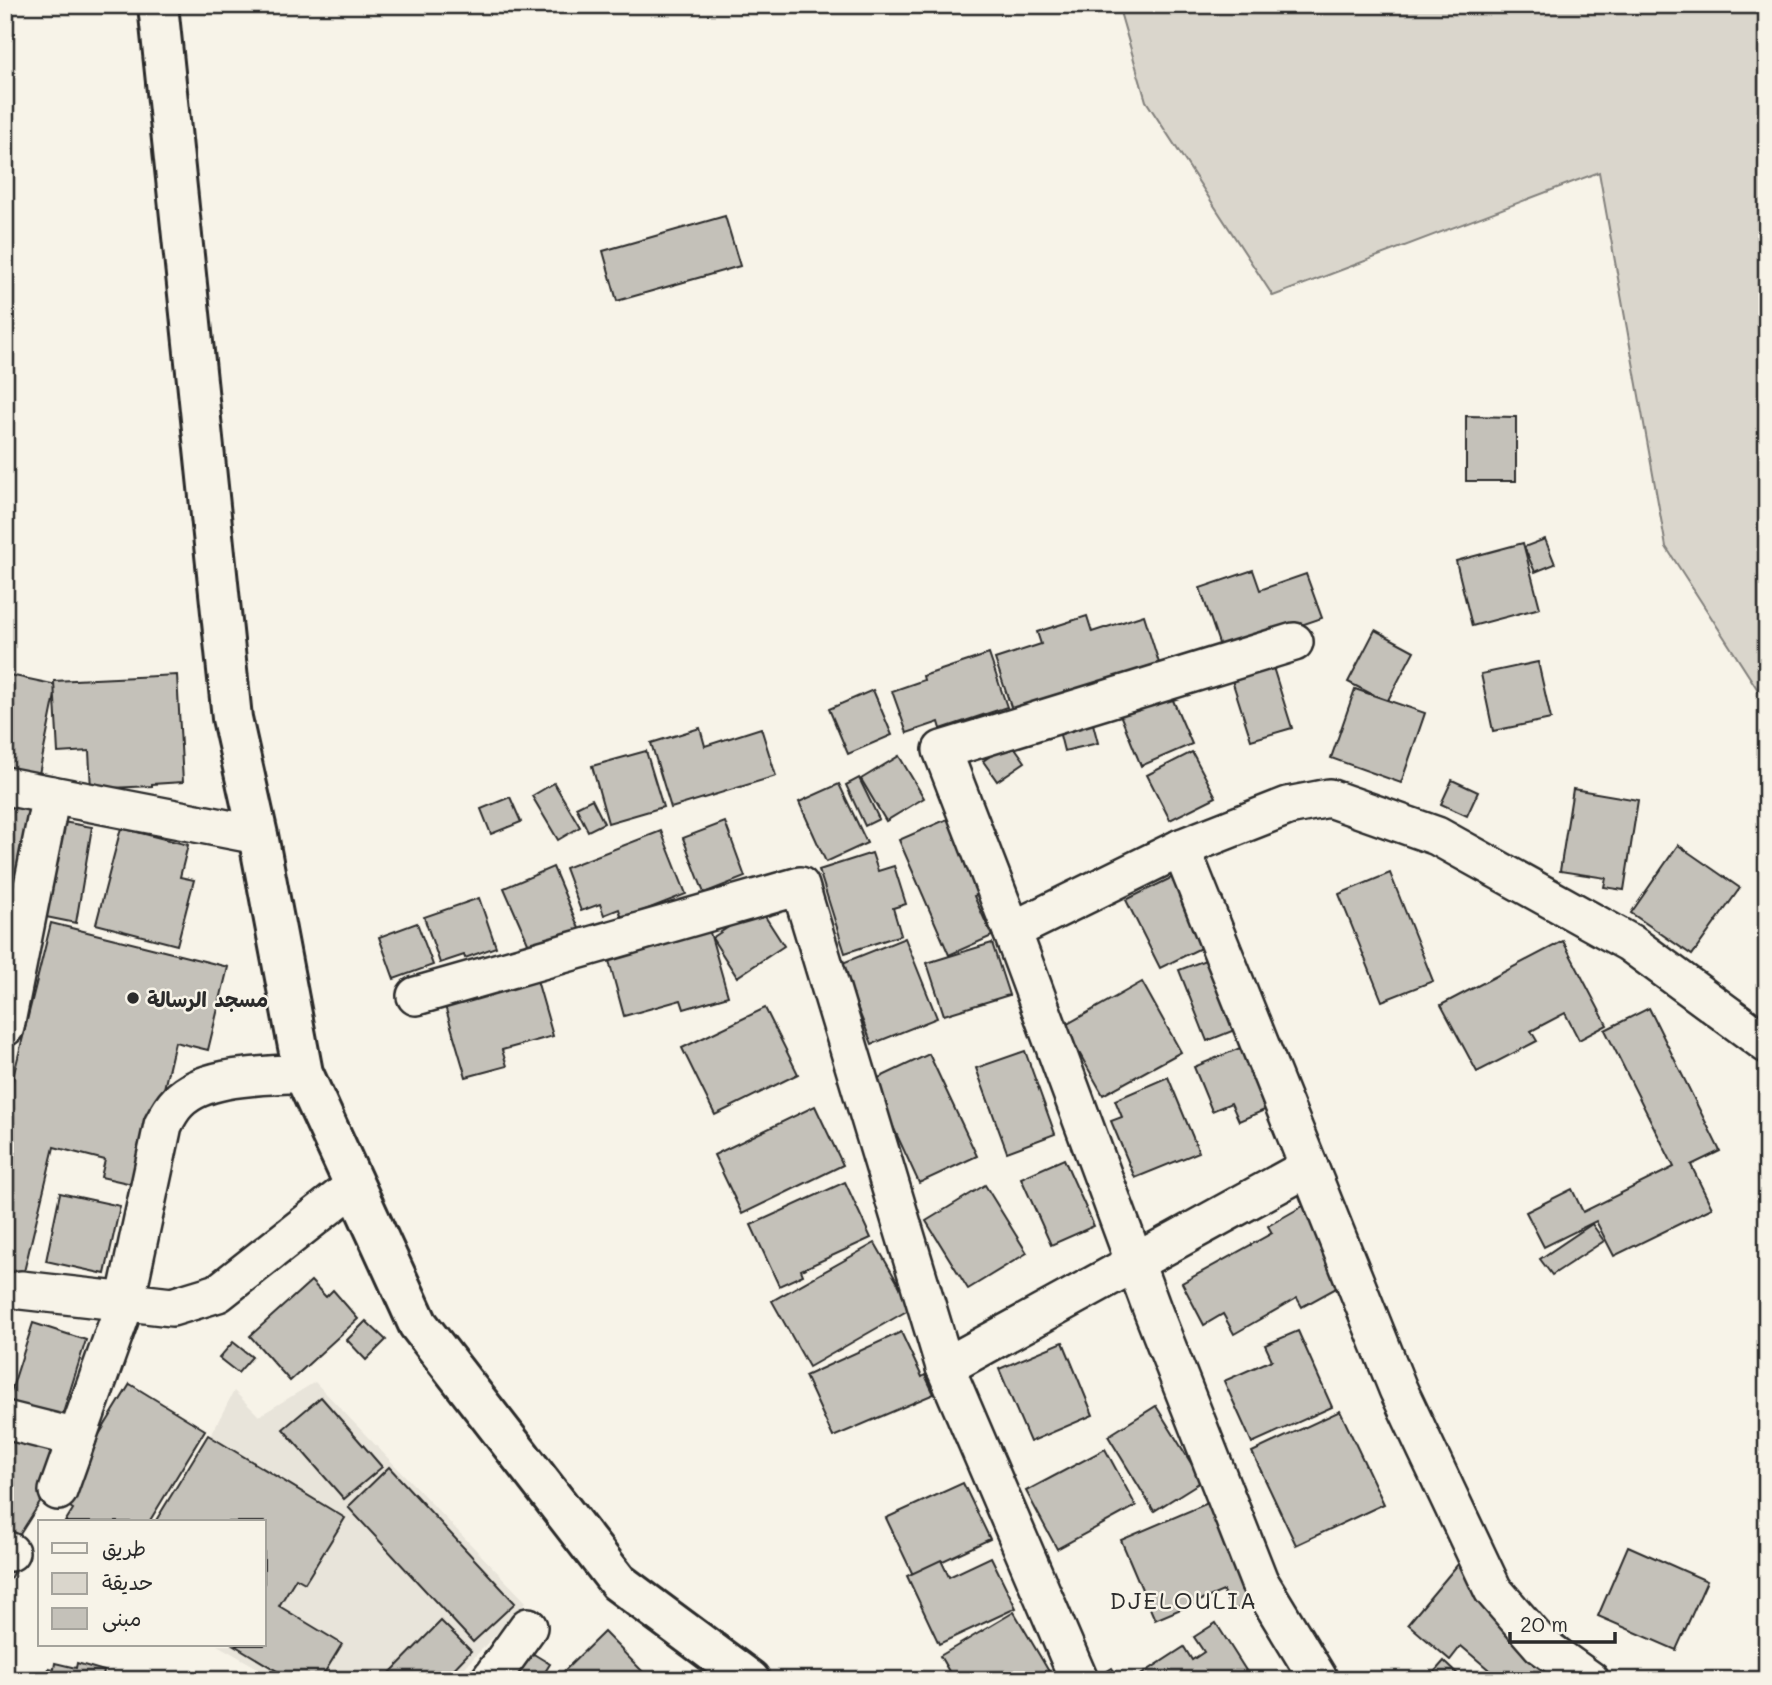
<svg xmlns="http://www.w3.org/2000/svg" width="1772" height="1685" viewBox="0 0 1772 1685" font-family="Mali,'Playpen Sans Arabic',sans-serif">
<rect width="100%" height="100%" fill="#f7f3e8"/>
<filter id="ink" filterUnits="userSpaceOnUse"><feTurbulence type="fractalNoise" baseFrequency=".0143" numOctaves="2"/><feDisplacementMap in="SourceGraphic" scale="14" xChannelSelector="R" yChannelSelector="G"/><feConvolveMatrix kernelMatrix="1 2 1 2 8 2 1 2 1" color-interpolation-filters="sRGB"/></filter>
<g filter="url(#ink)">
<path fill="#e8e4da" d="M315 1382 526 1602 453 1680H279L217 1645H264V1522H165L234 1391 259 1416Z"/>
<path fill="#dad6cc" stroke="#82807c" stroke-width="2" d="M1118 5H1767V704L1666 547 1599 172 1273 296 1146 101Z"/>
<g fill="#c4c1b9" stroke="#2b2b2b" stroke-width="2">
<path d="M725 216 740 266 617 301 603 251Z"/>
<path d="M1466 416 1516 417V481H1466Z"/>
<path d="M1545 539 1555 564 1535 572 1524 547Z"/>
<path d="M1523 543 1540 608 1472 626 1456 561Z"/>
<path d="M1253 570 1260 590 1306 574 1322 618 1222 652 1200 588Z"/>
<path d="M1144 615 1159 663 1012 710 995 659 1041 644 1037 632 1087 616 1092 632Z"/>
<path d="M1375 630 1414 651 1387 702 1348 682Z"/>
<path d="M989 654 1007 707 941 729 939 722 907 733 892 691 924 680 923 676Z"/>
<path d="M1271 661 1292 728 1251 740 1230 674Z"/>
<path d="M1538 662 1551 719 1493 731 1481 674Z"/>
<path d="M5 674 57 685 38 779 5 770Z"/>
<path d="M177 675 183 782 152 784V786L91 789 89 751 58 753 54 681Z"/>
<path d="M1355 689 1425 713 1401 783 1331 758Z"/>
<path d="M873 690 892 735 848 754 829 709Z"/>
<path d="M1169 691 1192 744 1141 766 1119 712Z"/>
<path d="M1092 720 1098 743 1064 751 1058 727Z"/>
<path d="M700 728 705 746 761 728 776 776 671 808 651 743Z"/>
<path d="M1011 742 1025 762 997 781 983 761Z"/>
<path d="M646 751 663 807 608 823 592 766Z"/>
<path d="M1192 752 1216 797 1170 820 1147 775Z"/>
<path d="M899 756 924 798 886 821 861 779Z"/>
<path d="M859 778 879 819 865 826 846 785Z"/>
<path d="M1452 780 1478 792 1467 816 1441 804Z"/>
<path d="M554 783 580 827 558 840 532 796Z"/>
<path d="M839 784 867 843 826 862 799 802Z"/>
<path d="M1573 789 1638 800 1624 890 1604 887 1606 878 1560 871Z"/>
<path d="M510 797 521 822 491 834 481 809Z"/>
<path d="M592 799 604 823 588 831 576 807Z"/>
<path d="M5 800 40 810 10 917 5 915Z"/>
<path d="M952 817 984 892 974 896 992 936 949 955 899 840Z"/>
<path d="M57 821 92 827 76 923 41 916Z"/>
<path d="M725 822 745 877 704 893 683 838Z"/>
<path d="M121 828 188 845 180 877 194 880 177 945 96 924Z"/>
<path d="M661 831 686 894 622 919 619 909 604 915 600 904 581 911 565 868Z"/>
<path d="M1678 845 1740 888 1692 955 1631 913Z"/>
<path d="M872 853 878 871 894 866 906 904 893 908 901 935 845 953 819 870Z"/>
<path d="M553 867 581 933 533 954 504 888Z"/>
<path d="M1390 873 1433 981 1382 1001 1339 894Z"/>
<path d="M1175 876 1219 939 1160 968 1126 900Z"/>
<path d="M479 898 496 947 465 958 464 955 440 963 424 917Z"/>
<path d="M759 907 784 946 737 977 712 938Z"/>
<path d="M51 923 228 967 208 1050 175 1042 141 1186 101 1177 105 1160 54 1147 22 1280 5 1276V1110Z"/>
<path d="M417 923 433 965 394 979 379 937Z"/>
<path d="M709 929 728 996 684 1009 681 1000 624 1016 608 957Z"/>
<path d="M905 938 937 1018 872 1044 840 964Z"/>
<path d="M1563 941 1607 1025 1579 1040 1565 1013 1531 1031 1537 1041 1477 1072 1441 1005Z"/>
<path d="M992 943 1009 995 944 1015 927 963Z"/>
<path d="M1229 951 1265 1018 1207 1041 1179 970Z"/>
<path d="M537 980 553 1036 502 1050 507 1066 466 1077 445 1006Z"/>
<path d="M1142 982 1181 1052 1103 1095 1064 1026Z"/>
<path d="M765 1008 798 1074 715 1115 682 1048Z"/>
<path d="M1649 1008 1720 1151 1691 1165 1712 1208 1614 1256 1596 1221 1544 1247 1526 1212 1572 1189 1583 1212 1674 1167 1605 1030Z"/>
<path d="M1257 1041 1283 1102 1239 1121 1231 1103 1212 1111 1194 1067Z"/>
<path d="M1025 1051 1055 1134 1007 1152 976 1068Z"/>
<path d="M929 1054 977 1156 919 1183 872 1081Z"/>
<path d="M1168 1077 1199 1152 1135 1178 1111 1121 1122 1117 1115 1100Z"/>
<path d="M815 1106 843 1165 742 1214 714 1155Z"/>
<path d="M1064 1159 1094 1226 1051 1245 1021 1178Z"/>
<path d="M845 1182 871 1238 801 1270 803 1275 779 1286 751 1225Z"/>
<path d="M985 1185 1027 1253 968 1289 926 1221Z"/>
<path d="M60 1193 120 1206 105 1274 46 1261Z"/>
<path d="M1317 1198 1360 1275 1302 1307 1297 1298 1234 1334 1223 1314 1204 1325 1182 1283 1272 1233 1268 1226Z"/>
<path d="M1592 1224 1604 1241 1552 1275 1540 1259Z"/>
<path d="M875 1243 912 1308 809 1367 772 1301Z"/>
<path d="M311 1281 326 1297 333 1290 358 1319 290 1381 250 1336Z"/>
<path d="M366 1321 386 1340 366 1360 347 1340Z"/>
<path d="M33 1323 86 1340 58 1429 5 1410Z"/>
<path d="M1298 1331 1332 1407 1252 1443 1224 1381 1272 1360 1265 1345Z"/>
<path d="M901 1332 922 1377 925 1375 934 1394 833 1437 805 1376Z"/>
<path d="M233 1342 252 1357 238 1373 219 1358Z"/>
<path d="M1063 1342 1093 1415 1030 1442 999 1369Z"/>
<path d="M130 1384 205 1430 149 1522H65L73 1509 59 1500Z"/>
<path d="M321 1397 382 1467 344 1499 283 1429Z"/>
<path d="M1156 1406 1202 1481 1154 1511 1108 1436Z"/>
<path d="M1340 1411 1384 1504 1296 1545 1252 1452Z"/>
<path d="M5 1421 67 1460 17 1539 5 1532Z"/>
<path d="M208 1435 345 1518 305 1583 296 1578 279 1606 342 1644 320 1680H292L234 1645H264V1522H155Z"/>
<path d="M1105 1449 1136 1506 1057 1549 1026 1491Z"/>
<path d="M389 1467 515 1603 473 1642 348 1507Z"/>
<path d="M963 1483 990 1539 913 1575 886 1518Z"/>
<path d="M1222 1497 1264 1597 1232 1611 1223 1591 1155 1620 1121 1540Z"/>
<path d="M1628 1546 1707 1581 1676 1650 1598 1616Z"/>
<path d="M5 1555 19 1562 5 1588Z"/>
<path d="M991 1557 1016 1608 939 1644 907 1576 941 1560 949 1577Z"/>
<path d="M1459 1563 1503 1601 1511 1592 1604 1670 1596 1680H1501L1461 1646 1450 1660 1408 1624Z"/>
<path d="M1014 1612 1054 1680H954L940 1656Z"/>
<path d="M441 1621 471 1651 443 1680H383Z"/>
<path d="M1216 1623 1252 1680H1133L1184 1647 1192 1660 1204 1652 1194 1637Z"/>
<path d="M604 1632 647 1676 643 1680H560L558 1677Z"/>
<path d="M527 1650 550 1664 540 1680H522L512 1674Z"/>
<path d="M1444 1661 1464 1680H1427Z"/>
<path d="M55 1663 76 1668 77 1663 104 1671 103 1677 110 1680H46L49 1668 54 1669Z"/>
<path d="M1112 1668 1120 1680H1101L1099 1676Z"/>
</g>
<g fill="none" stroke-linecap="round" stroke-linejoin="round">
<defs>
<g id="minor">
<path d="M1294 642 942 750 1012 931 1152 1309 1259 1581 1319 1680"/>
<path d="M5 786 258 835"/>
<path d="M1181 848 1398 1389 1493 1590 1541 1645 1590 1680"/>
<path d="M1012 931 1181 848 1288 806 1329 798 1437 836 1630 943 1767 1044"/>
<path d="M416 996 800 886 945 1367 1079 1680"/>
<path d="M5 1027 51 795"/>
<path d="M21 1290 172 1307 218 1293 354 1186"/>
<path d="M945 1367 1309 1167"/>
<path d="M5 1420 77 1438"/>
<path d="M58 1491 125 1303 163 1125C167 1117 172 1108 178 1102 204 1074 267 1076 303 1073"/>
<path d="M5 1550 10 1552"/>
<path d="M490 1680 528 1627"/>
</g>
<path id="major" d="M158 5 232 718 258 835 303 1073 418 1324 618 1582 750 1680"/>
</defs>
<use href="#minor" stroke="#2b2b2b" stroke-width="42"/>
<use href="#major" stroke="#2b2b2b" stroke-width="44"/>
<use href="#minor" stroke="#f7f3e8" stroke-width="37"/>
<use href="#major" stroke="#f7f3e8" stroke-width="38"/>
</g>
</g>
<circle fill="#2b2b2b" stroke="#f7f3e8" stroke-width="2.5" cx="133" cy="998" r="7"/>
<g text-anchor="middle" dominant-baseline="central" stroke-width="5" stroke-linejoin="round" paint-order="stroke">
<g font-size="21" font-weight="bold" fill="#2b2b2b" stroke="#f7f3e8" text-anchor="start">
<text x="147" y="998">مسجد الرسالة</text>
</g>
<g font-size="24" letter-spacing="2" fill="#2b2b2b" stroke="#f7f3e8">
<text x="1184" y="1599">DJELOULIA</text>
</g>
</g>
<rect width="1772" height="1685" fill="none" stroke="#f7f3e8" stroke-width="28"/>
<rect x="14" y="14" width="1744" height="1657" fill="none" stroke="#2b2b2b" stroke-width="2.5" filter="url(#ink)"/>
<rect x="38" y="1520" width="228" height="126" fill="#f7f3e8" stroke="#a5a39c" stroke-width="2"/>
<rect x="52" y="1543" width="35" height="10" fill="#f7f3e8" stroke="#a5a39c" stroke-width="2"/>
<text x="102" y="1556" font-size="21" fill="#2b2b2b">طريق</text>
<rect x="52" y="1573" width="35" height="21" fill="#dad6cc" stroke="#a5a39c" stroke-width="2"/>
<text x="102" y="1590" font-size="21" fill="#2b2b2b">حديقة</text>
<rect x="52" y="1608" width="35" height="21" fill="#c4c1b9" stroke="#a5a39c" stroke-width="2"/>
<text x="102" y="1626" font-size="21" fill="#2b2b2b">مبنى</text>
<path d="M1510 1632v10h105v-10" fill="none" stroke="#2b2b2b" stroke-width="3.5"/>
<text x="1520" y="1632" font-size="21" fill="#2b2b2b" stroke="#f7f3e8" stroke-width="5" paint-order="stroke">20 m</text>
</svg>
